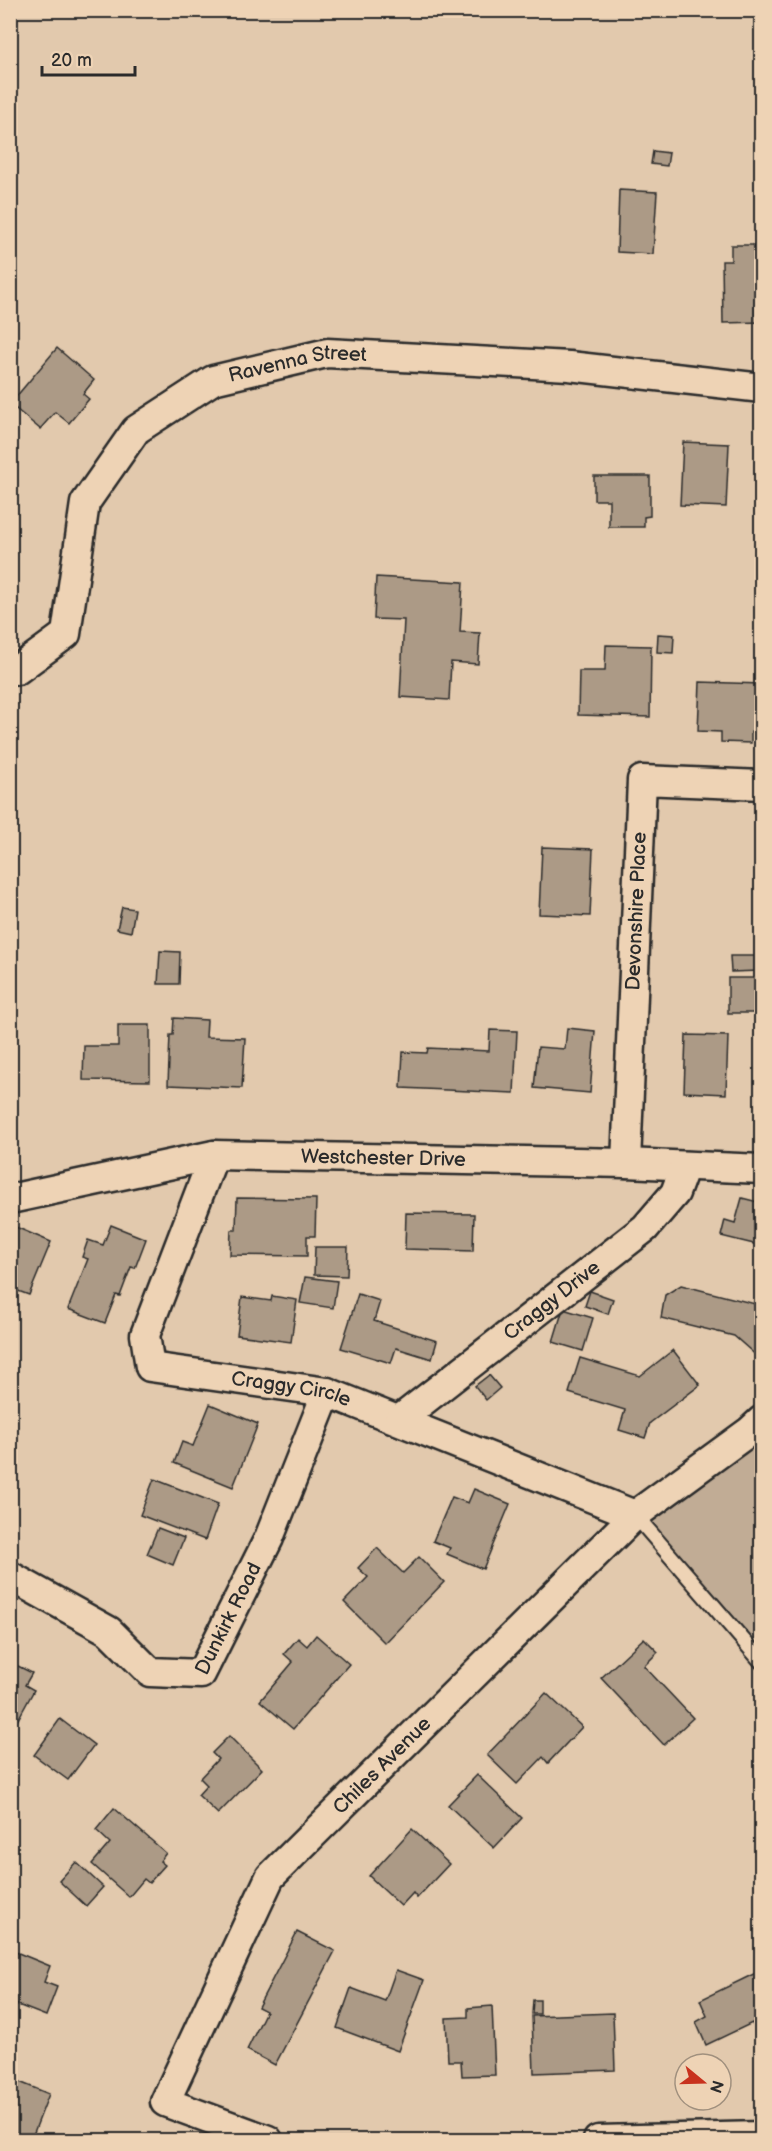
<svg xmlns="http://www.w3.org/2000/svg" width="772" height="2151" viewBox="0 0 772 2151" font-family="'Balsamiq Sans',sans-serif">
<rect width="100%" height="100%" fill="#e2c9ad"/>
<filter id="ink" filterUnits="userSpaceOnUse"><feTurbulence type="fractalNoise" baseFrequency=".0167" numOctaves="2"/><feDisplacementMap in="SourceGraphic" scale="12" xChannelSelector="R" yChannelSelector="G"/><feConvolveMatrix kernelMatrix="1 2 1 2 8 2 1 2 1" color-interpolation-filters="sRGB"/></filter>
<g filter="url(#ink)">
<path fill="#c1ac95" stroke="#766c60" stroke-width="1.5" d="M750 1431 761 1442V1648L635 1515Z"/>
<g fill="#ac9a86" stroke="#2b2b2b" stroke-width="1.5">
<path d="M653 151 669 153 667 166 651 164Z"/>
<path d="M619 190 657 192 653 254 617 252Z"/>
<path d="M731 245H757L758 259H762V322L723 323 722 261H731Z"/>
<path d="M57 348 94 380 83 394 89 399 69 423 55 412 40 429 10 404Z"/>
<path d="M683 442 729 444 726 507 680 505Z"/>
<path d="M594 476H650V516L644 517V527H609V500H594Z"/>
<path d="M376 577 463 582 460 632 480 633 478 664 451 662 449 700 400 697 404 620 374 619Z"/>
<path d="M658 634 674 635 673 653 657 652Z"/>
<path d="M606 645 651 646 650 717 578 715 579 671H605Z"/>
<path d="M700 682 762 684V732H751V743L721 742V732L698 731Z"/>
<path d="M542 847 593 849 590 916 539 914Z"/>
<path d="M122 907 135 909 131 932 117 929Z"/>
<path d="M160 951 180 952 179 984H158Z"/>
<path d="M730 956H759V971L731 972Z"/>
<rect x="728" y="978" width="32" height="35"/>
<path d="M174 1018 207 1020 206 1037 245 1038 242 1088 168 1085 170 1035H173Z"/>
<path d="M118 1025H150V1081L83 1080 84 1046H118Z"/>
<path d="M567 1028 595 1031 590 1093 534 1088 538 1047 565 1049Z"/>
<path d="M490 1030 517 1031 514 1093 401 1088 403 1052 427 1053 428 1048 489 1051Z"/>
<path d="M686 1035 728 1036 726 1094 684 1092Z"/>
<path d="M237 1198 316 1199 315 1236H307V1256L230 1255 231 1230H236Z"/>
<path d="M742 1198 762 1203V1246L721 1236 725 1220 735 1223Z"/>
<path d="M406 1213 474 1214 473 1251 405 1249Z"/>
<path d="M11 1225 51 1242 29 1295 10 1288Z"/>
<path d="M111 1225 146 1239 135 1268 131 1267 120 1296 116 1295 105 1323 68 1309 88 1259 82 1257 88 1240 103 1245Z"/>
<path d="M315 1247H348L347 1276 314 1275Z"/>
<path d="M305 1277 337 1281 333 1308 300 1303Z"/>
<path d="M681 1285 755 1304 762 1298V1355L759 1358 734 1336 661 1318 665 1295Z"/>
<path d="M590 1291 613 1299 608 1314 585 1306Z"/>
<path d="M358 1294 380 1301 374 1321 437 1341 432 1359 396 1348 391 1363 341 1348Z"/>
<path d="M272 1296 297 1300 291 1342 237 1335 242 1297 271 1301Z"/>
<path d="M563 1309 593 1318 583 1351 553 1342Z"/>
<path d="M673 1350 700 1385 650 1423 645 1438 619 1430 625 1410 569 1393 580 1358 640 1376Z"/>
<path d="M489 1375 500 1388 486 1400 475 1386Z"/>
<path d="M210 1404 258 1424 233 1487 174 1463 182 1442 193 1446Z"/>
<path d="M10 1466 16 1468 10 1484Z"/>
<path d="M154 1479 218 1504 205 1540 140 1515Z"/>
<path d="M474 1489 510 1504 483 1569 447 1554 450 1548 433 1541 452 1497 468 1503Z"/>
<path d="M158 1528 184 1538 173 1565 147 1554Z"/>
<path d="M377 1548 403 1573 419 1557 444 1582 385 1643 344 1602 368 1577 358 1568Z"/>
<path d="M316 1635 349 1664 293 1729 260 1701 293 1662 284 1654 298 1638 307 1646Z"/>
<path d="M644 1638 658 1652 644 1666 693 1718 664 1745 601 1678Z"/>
<path d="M10 1662 32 1673 25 1685 34 1690 10 1734Z"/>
<path d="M546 1693 582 1727 548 1763 543 1757 517 1784 487 1755Z"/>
<path d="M60 1719 94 1745 68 1780 34 1755Z"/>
<path d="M229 1736 262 1769 218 1814 198 1795 207 1785 200 1778 218 1759 212 1753Z"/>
<path d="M477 1775 522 1818 494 1848 448 1805Z"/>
<path d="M114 1808 166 1853 160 1861 165 1865 149 1883 144 1879 129 1897 92 1864 110 1843 96 1830Z"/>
<path d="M412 1829 449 1864 417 1898 413 1893 401 1906 369 1876Z"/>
<path d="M76 1862 103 1887 86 1906 59 1881Z"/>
<path d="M297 1932 335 1951 275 2065 247 2050 266 2011 258 2007Z"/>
<path d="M11 1950 50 1966 44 1982 57 1987 46 2016 10 2002Z"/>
<path d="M396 1970 424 1980 398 2051 337 2028 351 1988 385 2001Z"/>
<path d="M762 1970V2031L757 2033 752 2023 706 2045 696 2022 707 2016 700 2000Z"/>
<path d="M533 2000H540V2014H532Z"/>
<path d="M492 2006 495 2075 462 2076 461 2061H448L446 2018 468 2017V2008Z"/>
<path d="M613 2013 615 2070 534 2073 532 2016Z"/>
<path d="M17 2081 49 2094 31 2140H10V2098Z"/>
</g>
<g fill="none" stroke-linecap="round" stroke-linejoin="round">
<defs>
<path id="lane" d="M635 1515 762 1662"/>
<g id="street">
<path id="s1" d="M10 668 17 670 66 634 85 503 136 430 213 380 327 353 569 366 762 388"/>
<path id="s2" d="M214 1155 145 1335 150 1367 327 1392 635 1515"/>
<path id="s3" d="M626 1163 642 780 762 785"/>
<path id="s4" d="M10 1199 214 1155 626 1163 762 1169"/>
<path id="s5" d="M399 1420 645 1228 675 1193 685 1166"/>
<path id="s6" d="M10 1576 109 1631 150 1672 201 1674 269 1538 327 1392"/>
<path id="s7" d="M268 2140 165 2102 270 1877 635 1515 750 1431 762 1420"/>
<path d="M598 2140 762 2136"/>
</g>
</defs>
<use href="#lane" stroke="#2b2b2b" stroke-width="18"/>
<use href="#street" stroke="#2b2b2b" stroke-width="33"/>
<use href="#lane" stroke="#eed3b5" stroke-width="14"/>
<use href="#street" stroke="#eed3b5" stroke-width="28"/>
</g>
</g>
<g text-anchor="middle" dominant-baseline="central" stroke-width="4.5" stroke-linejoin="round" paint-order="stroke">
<g font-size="20" fill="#2b2b2b" stroke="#eed3b5">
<text stroke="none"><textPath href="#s1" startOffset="468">Ravenna Street</textPath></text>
<text stroke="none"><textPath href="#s3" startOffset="252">Devonshire Place</textPath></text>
<text stroke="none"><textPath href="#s4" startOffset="378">Westchester Drive</textPath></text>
<text stroke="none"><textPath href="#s5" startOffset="194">Craggy Drive</textPath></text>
<text stroke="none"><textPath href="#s2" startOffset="368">Craggy Circle</textPath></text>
<text stroke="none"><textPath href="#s6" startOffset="284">Dunkirk Road</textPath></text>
<text stroke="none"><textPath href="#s7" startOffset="516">Chiles Avenue</textPath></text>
</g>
</g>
<rect width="772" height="2151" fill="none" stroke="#eed3b5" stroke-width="36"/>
<rect x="18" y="18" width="736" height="2115" fill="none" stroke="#2b2b2b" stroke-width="2" filter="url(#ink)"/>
<g transform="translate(703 2082) rotate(109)"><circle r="28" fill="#eed3b5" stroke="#a0907e" stroke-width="1.5"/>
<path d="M0-4.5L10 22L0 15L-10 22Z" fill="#c8321e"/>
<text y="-9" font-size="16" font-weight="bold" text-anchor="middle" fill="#2b2b2b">N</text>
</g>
<path d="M42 66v9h93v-9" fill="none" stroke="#2b2b2b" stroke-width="3"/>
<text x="51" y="66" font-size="18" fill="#2b2b2b" stroke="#eed3b5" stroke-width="4.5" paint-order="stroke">20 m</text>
</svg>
